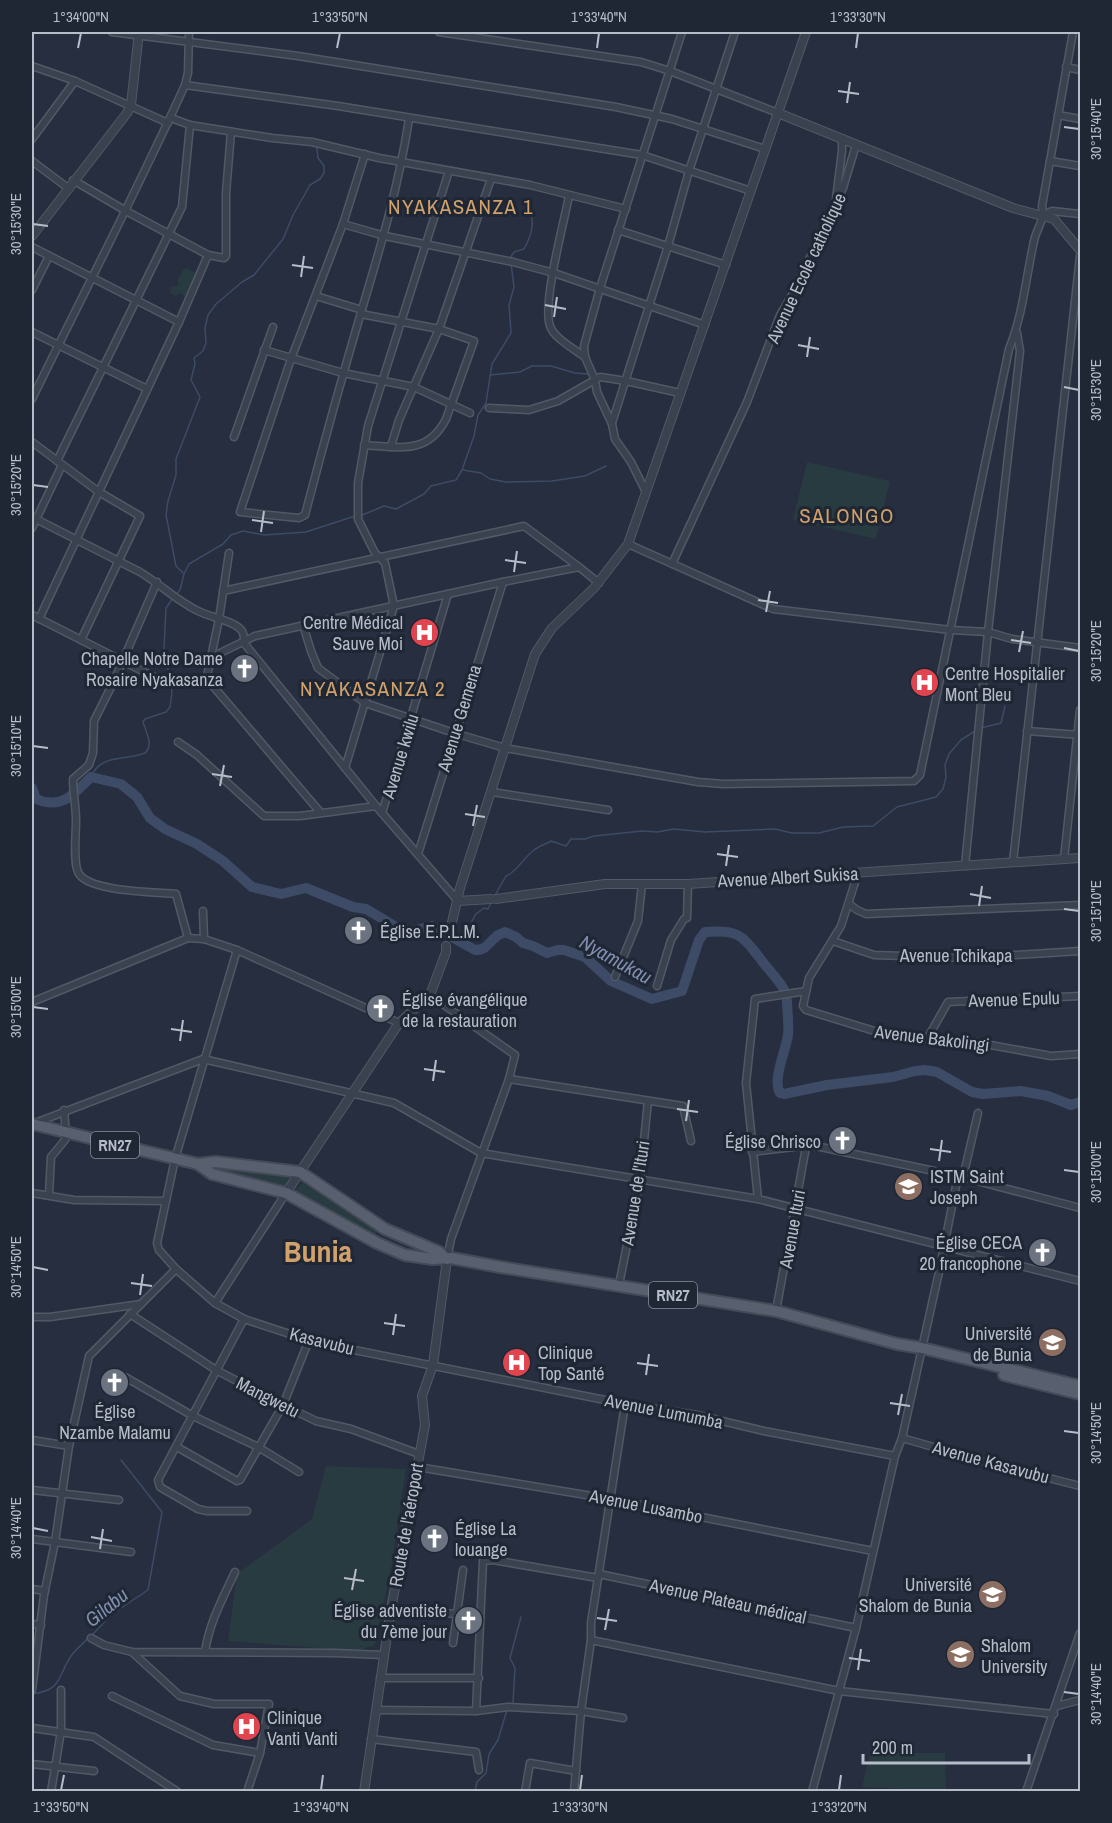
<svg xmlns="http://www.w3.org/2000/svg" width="1112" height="1823" viewBox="0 0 1112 1823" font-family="'Archivo Narrow',sans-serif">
<rect width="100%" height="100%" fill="#262e3f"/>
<g fill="#283b40">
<path d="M186 268 197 274 187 298 179 293 176 296 170 293 171 286H178V279L183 270Z"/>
<path d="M807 462 890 481 876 539 793 520Z"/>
<path d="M216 1167 290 1175 293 1180 286 1188 213 1169Z"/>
<path d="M302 1183 309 1184 376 1229V1233L373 1236 297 1195 296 1189Z"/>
<path d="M326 1466 406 1469 392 1564 375 1645 356 1651 228 1641 237 1574 312 1519Z"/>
<path d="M870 1753H945L946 1791 862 1787Z"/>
</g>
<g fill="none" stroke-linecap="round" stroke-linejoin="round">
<g stroke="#3d4b66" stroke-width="1.5">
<path d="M510 258 514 252 524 249C533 233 534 223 530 205"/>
<path d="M490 375 520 372 532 366H551L575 373 588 374"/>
<path d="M463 470 481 473 490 479 506 482 552 481 585 476 606 466"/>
<path d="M360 516 384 506 396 509 424 494 431 486 456 480 462 470 474 436 478 415 486 403 492 364 511 333 509 305 514 287 511 263"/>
<path d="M183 573 176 566 166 515 168 501 176 475V459L200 397 191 380 195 364 194 358 203 351 206 343 205 328 208 315 216 304 242 282 254 275 283 239 293 215 310 185 320 179 324 173V166L318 158 317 148"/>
<path d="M176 595 180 590 184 574 189 564 223 544 231 535 243 531 264 535 306 532 355 516"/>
<path d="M981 728 1001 723 1005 706"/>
<path d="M91 777C101 753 125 761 145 753 154 745 146 732 143 722L145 719 166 712 170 707 172 692 164 647 166 608 173 598"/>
<path d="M494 897 506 876C516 873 524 857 534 850 539 846 546 844 551 841L566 846 571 839H585L594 836 642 831 657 832 674 829 705 832 775 829 792 833H819L843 827 873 826 897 807 936 797 943 789 946 777 945 765 949 754 961 740 975 731"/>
<path d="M460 942 476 914 484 908 488 909 492 901"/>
<path d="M92 1635 112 1614 148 1590 162 1512 121 1460"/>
<path d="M32 1694C63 1690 57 1677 71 1656 76 1649 83 1644 88 1638"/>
<path d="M511 1705 513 1703 515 1668 510 1658 521 1617"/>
<path d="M475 1792 477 1782 486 1773 489 1754 498 1740 506 1713 509 1709"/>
</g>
<path stroke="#3d4b66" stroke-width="10" d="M32 788 36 799C62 810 74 794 91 777L121 784 137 797 150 818 165 829 197 844 223 861 252 887 281 894 306 888 353 907 366 909 398 928 412 931 432 926 475 950C487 950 488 943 496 937 498 934 502 934 505 932L516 937 523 943 533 946 547 953 558 950H564L585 957 611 981 652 999 682 991 699 940 705 932C739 929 742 935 762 961 770 972 781 981 786 994 787 998 789 1031 788 1035 786 1050 772 1080 780 1093L784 1094 827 1085 893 1077 915 1071 925 1070 937 1072 972 1092 983 1094 1021 1091 1048 1096 1071 1105 1080 1102"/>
<defs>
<g id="minor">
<path d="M112 32 298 56 616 107 672 119 765 149"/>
<path d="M439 32 641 62 670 71 778 113"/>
<path d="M32 66 75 81 168 123"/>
<path d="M1066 67 1080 70"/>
<path d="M185 85 338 106 642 155 751 191"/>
<path d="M1058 115 1080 119"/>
<path d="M171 118 190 125 272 138 312 142 379 158 530 185 626 209"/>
<path d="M32 139 75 81"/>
<path d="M365 154 343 224 291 359 240 512 299 518 305 515C323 446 342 377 362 309 381 246 399 184 409 119"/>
<path d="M32 161 68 188"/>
<path d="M1050 161 1080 166"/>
<path d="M73 180 126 211 208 255 224 258 226 256V193L231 132"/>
<path d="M569 196C564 222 542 304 550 326 554 338 574 349 585 357"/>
<path d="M836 199 842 151V140"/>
<path d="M1044 215 1052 211 1080 214"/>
<path d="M343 224 385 236 513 262 554 273 705 325"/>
<path d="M618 230 726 265"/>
<path d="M32 247 179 322"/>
<path d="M32 290 49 256"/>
<path d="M316 296 362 310"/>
<path d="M361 314 439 329 474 341 446 419C428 455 399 447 364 445"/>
<path d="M32 332 147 389"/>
<path d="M264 350 343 373 414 387 470 413"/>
<path d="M32 399C83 294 137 191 185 85L188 73 189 32"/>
<path d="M489 408 529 410 558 401 600 377 626 381 680 393"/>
<path d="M612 423 668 246 689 171 735 32"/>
<path d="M234 437 273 327"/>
<path d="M32 442 99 492 140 516 81 640"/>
<path d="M391 446 399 420 439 329 491 179"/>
<path d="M57 461 182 207 190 125"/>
<path d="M646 492 631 462 615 439 612 424 597 392 595 380 585 357 584 346 600 288 682 32"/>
<path d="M32 517 140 572C160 584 177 601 198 611 210 617 227 619 238 627 244 631 244 636 244 643L376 806 458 901"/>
<path d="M32 528 62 465"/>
<path d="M628 544 773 609 951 630 988 632 1012 639 1080 648"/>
<path d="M229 553 219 619 207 676 213 686 320 812"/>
<path d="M672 564 747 402 780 315 792 295 843 188 856 145"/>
<path d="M157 582 113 683 94 721 93 753 89 765 73 779C73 793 76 806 76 821 76 834 73 861 78 872 86 892 156 892 176 894L188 938"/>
<path d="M223 591 524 526 579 567"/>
<path d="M32 615 164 682"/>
<path d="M39 619 179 322 208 255"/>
<path d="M303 625 311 651 318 668 365 703 454 733 505 748 698 782 724 784 914 781 920 775 1009 349C1023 315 1026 277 1034 241 1037 227 1045 221 1042 206L1073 32"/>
<path d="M211 661 218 654 255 636 503 582 579 567 599 583"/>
<path d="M1027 731 1080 735"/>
<path d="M178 742 197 755 264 816H300L376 806"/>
<path d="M345 768 394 606 385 563 375 553 358 519V483L368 426 449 171"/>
<path d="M492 792 608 810"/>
<path d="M382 813 448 594"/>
<path d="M418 854 503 582"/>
<path d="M1064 859 1080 710"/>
<path d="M1013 862 1080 256"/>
<path d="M965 866 988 632 1020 351 1017 333"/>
<path d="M858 873 841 926 809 978 803 1006 806 1010 894 1037 963 1040 1051 1056 1080 1054"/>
<path d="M849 904 857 910 866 914 1080 905"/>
<path d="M203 911 204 939"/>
<path d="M833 941 874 955 967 958 1080 951"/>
<path d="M615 977 638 921 642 884"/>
<path d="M657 986 671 940 684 919 687 918 688 884"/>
<path d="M430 995 515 1055 509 1079 451 1239 447 1259"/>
<path d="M32 1002 188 938 204 939 237 950 399 1023"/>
<path d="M927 1039 948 1002 1080 996"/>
<path d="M509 1079 683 1106 691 1141"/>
<path d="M35 1123 203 1059 394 1103 481 1153 758 1199 1080 1281"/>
<path d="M752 1152 811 1145 958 1176 1080 1208"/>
<path d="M963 1177 978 1113"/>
<path d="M32 1193 74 1200 166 1201"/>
<path d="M49 1195 51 1157 65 1140 66 1133 64 1110"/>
<path d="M758 1199 746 1083 755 999 806 991"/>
<path d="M176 1269 215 1303 244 1319 314 1342 625 1404 697 1415 764 1431 895 1456"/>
<path d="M619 1285 640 1180 648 1101"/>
<path d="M215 1303 286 1193"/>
<path d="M776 1311 806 1147"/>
<path d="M130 1314 216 1370 283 1405 316 1421 351 1429 419 1454"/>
<path d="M32 1317H50L141 1304"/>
<path d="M244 1319 158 1480 160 1487 198 1509 207 1511H247"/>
<path d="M125 1377 193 1416 258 1447 299 1472"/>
<path d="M902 1438 982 1461 1080 1486"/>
<path d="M32 1440 69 1446"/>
<path d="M177 1447 237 1481 240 1480 283 1405 309 1340"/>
<path d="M418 1467 610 1499 873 1551"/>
<path d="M32 1490 119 1500"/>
<path d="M32 1539 131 1552"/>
<path d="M599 1574 856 1628"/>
<path d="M32 1589 45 1591"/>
<path d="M391 1609 457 1614 463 1570"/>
<path d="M32 1624 41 1625"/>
<path d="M91 1638 104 1645 132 1652 334 1653 384 1655"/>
<path d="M591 1640 839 1691 1054 1714"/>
<path d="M453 1643 457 1614"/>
<path d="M132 1652 180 1696 214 1704H269L260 1753 247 1792"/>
<path d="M205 1652C209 1623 223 1598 235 1572"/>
<path d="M380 1678H479"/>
<path d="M32 1690 44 1595 55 1542 69 1446 89 1356 176 1269 159 1250 157 1243 175 1159 237 950"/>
<path d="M112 1696 213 1745 260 1753"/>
<path d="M1057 1706 1080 1700"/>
<path d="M376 1710 476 1711 508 1707 581 1711 623 1718"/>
<path d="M476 1711 483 1561 493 1560 598 1578"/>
<path d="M32 1728 94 1737 178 1792"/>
<path d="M371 1739 476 1752 479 1770"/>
<path d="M32 1764 94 1771"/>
<path d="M51 1792 61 1731V1690"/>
<path d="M525 1792 530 1763 576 1771"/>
<path d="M574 1792 581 1711 591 1640V1623L625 1404"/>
<path d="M812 1792 856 1628 895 1456 902 1438 939 1272 958 1176"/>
<path d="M1026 1792 1080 1633"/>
</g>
<g id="tertiary">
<path d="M778 113 1013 208 1054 219 1080 250"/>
<path d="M32 236 127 113 131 105 139 32"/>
<path d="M496 899 605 884H688L1080 858"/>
<path d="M458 901 491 899"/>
<path d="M449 935 460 888 535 654 552 628 594 588 628 544 806 32"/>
<path d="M286 1193 399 1023 430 995 446 952V946"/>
<path d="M364 1792 391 1609 425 1425 422 1396 433 1365 447 1259"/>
</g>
<g id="primary">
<path d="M32 1124 198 1164 216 1162 300 1172 385 1229 439 1252 447 1259"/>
<path d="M198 1164 212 1174 286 1193 377 1243 405 1255 433 1259 451 1258 500 1267 776 1311 897 1344 922 1348 1080 1386"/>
<path d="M1004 1375 1080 1394"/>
</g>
</defs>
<use href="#minor" stroke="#525966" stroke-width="9"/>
<use href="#tertiary" stroke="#525966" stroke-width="10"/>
<use href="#primary" stroke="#444a58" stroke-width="14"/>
<use href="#minor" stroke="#3a414f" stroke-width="6"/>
<use href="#tertiary" stroke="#3a414f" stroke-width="8"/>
<use href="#primary" stroke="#58606f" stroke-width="10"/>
</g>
<path fill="none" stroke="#b7bcc9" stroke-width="2" d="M78 48 81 33M337 48 340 33M597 48 599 33M856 48 858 33M838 91 859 94M847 103 850 82M1064 127 1079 129M33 224 48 226M292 265 313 268M301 277 304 256M545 305 566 309M554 317 557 297M798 345 819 349M807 357 810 337M1064 387 1079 390M33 485 48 487M252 520 273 523M261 532 264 511M505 560 526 563M514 572 517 551M758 600 778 603M766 612 770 591M1011 640 1031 643M1064 648 1079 651M1019 652 1023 631M33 746 48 748M212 774 232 777M220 786 224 765M465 814 485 817M473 826 477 805M717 854 738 857M726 866 729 845M970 894 991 898M979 906 982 886M1064 909 1079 911M33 1007 48 1009M171 1029 192 1032M180 1041 183 1020M424 1069 445 1072M433 1081 436 1060M677 1109 698 1112M686 1121 689 1100M930 1149 951 1152M939 1161 942 1140M1064 1170 1079 1172M33 1267 48 1270M131 1283 152 1286M140 1295 143 1274M384 1323 405 1326M393 1335 396 1314M637 1363 658 1366M646 1375 649 1354M890 1403 910 1406M898 1415 902 1394M1064 1431 1079 1433M33 1528 48 1531M91 1537 112 1541M100 1549 103 1529M344 1578 364 1581M352 1590 356 1569M597 1618 617 1621M605 1630 609 1609M849 1658 870 1661M858 1670 861 1649M1064 1692 1079 1694M61 1790 64 1775M321 1790 323 1775M580 1790 582 1775M839 1790 841 1775"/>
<defs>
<symbol id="hospital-disc" viewBox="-11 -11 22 22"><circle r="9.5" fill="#e0444e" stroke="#1f2634"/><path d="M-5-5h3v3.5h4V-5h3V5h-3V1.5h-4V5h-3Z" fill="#fff"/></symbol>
<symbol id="church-disc" viewBox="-11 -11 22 22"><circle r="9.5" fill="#6b7280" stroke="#1f2634"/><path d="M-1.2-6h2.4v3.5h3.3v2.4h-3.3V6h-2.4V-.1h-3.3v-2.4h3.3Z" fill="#fff"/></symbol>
<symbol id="university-disc" viewBox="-11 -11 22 22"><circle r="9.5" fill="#8d6e63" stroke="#1f2634"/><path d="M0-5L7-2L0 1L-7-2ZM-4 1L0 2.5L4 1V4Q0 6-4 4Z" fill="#fff"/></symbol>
</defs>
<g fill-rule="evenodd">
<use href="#hospital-disc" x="408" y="616" width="33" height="33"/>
<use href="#church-disc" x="228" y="652" width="33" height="33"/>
<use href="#hospital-disc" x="908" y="666" width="33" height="33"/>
<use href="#church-disc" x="342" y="914" width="33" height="33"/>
<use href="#church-disc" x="364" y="992" width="33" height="33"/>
<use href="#church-disc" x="826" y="1124" width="33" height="33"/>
<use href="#university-disc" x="892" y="1170" width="33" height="33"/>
<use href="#church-disc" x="1026" y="1236" width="33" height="33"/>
<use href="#university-disc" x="1036" y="1326" width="33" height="33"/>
<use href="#hospital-disc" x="500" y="1346" width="33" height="33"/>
<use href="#church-disc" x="98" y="1366" width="33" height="33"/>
<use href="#church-disc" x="418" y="1522" width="33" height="33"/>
<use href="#university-disc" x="976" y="1578" width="33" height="33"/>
<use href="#church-disc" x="452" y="1604" width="33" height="33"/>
<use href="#university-disc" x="944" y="1638" width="33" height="33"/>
<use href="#hospital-disc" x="230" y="1710" width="33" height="33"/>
</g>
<g text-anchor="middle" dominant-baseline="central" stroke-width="6" stroke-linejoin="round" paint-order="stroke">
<g fill="#1f2634" stroke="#898f9c" stroke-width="1.5">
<rect x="91" y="1132" width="48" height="26" rx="4.5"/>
<rect x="649" y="1282" width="48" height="26" rx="4.5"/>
</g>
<g font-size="16" font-weight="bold" fill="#b7bcc9">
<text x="115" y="1145">RN27</text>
<text x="673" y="1295">RN27</text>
</g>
<g font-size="18" fill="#b7bcc9" stroke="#1f2634">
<text transform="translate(806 268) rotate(-65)">Avenue Ecole catholique</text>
<text transform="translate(459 718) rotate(-73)">Avenue Gemena</text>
<text transform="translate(400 756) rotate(-73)">Avenue kwilu</text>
<text transform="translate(788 877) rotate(-3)">Avenue Albert Sukisa</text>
<text x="956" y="955">Avenue Tchikapa</text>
<text transform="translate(1014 999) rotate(-2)">Avenue Epulu</text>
<text transform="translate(932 1038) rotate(7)">Avenue Bakolingi</text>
<text transform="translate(635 1193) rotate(-81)">Avenue de l'Ituri</text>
<text transform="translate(792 1229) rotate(-80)">Avenue Ituri</text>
<text transform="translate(322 1341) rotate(14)">Kasavubu</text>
<text transform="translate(268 1397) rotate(27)">Mangwetu</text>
<text transform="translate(664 1411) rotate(11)">Avenue Lumumba</text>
<text transform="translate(991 1462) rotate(15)">Avenue Kasavubu</text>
<text transform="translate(646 1506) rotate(11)">Avenue Lusambo</text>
<text transform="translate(406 1525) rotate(-80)">Route de l'aéroport</text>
<text transform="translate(728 1601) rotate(12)">Avenue Plateau médical</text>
</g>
<g font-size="18" fill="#b7bcc9" stroke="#1f2634" text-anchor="start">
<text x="403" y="622" text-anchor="end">Centre Médical<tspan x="403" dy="21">Sauve Moi</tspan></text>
<text x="223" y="658" text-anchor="end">Chapelle Notre Dame<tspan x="223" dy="21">Rosaire Nyakasanza</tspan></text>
<text x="945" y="673">Centre Hospitalier<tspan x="945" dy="21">Mont Bleu</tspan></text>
<text x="380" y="931">Église E.P.L.M.</text>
<text x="402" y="999">Église évangélique<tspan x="402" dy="21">de la restauration</tspan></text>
<text x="821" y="1141" text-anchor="end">Église Chrisco</text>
<text x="930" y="1176">ISTM Saint<tspan x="930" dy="21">Joseph</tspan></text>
<text x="1022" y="1242" text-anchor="end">Église CECA<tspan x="1022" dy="21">20 francophone</tspan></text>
<text x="1032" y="1333" text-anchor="end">Université<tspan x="1032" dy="21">de Bunia</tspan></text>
<text x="538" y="1352">Clinique<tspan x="538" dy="21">Top Santé</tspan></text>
<text x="115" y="1411" text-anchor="middle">Église<tspan x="115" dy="21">Nzambe Malamu</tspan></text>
<text x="455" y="1528">Église La<tspan x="455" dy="21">louange</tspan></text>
<text x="972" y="1584" text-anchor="end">Université<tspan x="972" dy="21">Shalom de Bunia</tspan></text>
<text x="447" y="1610" text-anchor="end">Église adventiste<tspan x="447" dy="21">du 7ème jour</tspan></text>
<text x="981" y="1645">Shalom<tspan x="981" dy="21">University</tspan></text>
<text x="267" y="1717">Clinique<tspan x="267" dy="21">Vanti Vanti</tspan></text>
</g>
<g font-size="20" font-style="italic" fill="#808faf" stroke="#1f2634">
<text transform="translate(616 959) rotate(29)">Nyamukau</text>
<text transform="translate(106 1607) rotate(-39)">Gilabu</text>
</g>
<g font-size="21" letter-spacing="1.5" fill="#d0a16b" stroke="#1f2634">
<text x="461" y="206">NYAKASANZA 1</text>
<text x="847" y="515">SALONGO</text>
<text x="373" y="688">NYAKASANZA 2</text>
</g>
<g font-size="30" font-weight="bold" fill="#d0a16b" stroke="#1f2634">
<text x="318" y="1251">Bunia</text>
</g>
</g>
<rect width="1112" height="1823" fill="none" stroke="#1f2634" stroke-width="66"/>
<path d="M863 1754v9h166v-9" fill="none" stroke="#b7bcc9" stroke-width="3"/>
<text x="872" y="1754" font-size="18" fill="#b7bcc9" stroke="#1f2634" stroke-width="4.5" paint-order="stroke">200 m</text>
<rect x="33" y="33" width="1046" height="1757" fill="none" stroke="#b7bcc9" stroke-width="2"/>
<g font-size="15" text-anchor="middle" fill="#b7bcc9">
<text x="81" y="22">1°34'00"N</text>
<text x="340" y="22">1°33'50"N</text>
<text x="599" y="22">1°33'40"N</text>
<text x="858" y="22">1°33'30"N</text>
<text transform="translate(1096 129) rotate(-90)" y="5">30°15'40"E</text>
<text transform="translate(16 224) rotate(-90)" y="5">30°15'30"E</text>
<text transform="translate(1096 390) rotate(-90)" y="5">30°15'30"E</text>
<text transform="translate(16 485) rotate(-90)" y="5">30°15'20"E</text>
<text transform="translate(1096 651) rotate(-90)" y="5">30°15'20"E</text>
<text transform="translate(16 746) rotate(-90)" y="5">30°15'10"E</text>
<text transform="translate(1096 911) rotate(-90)" y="5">30°15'10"E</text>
<text transform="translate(16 1007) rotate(-90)" y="5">30°15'00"E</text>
<text transform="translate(1096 1172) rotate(-90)" y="5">30°15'00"E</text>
<text transform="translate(16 1267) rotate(-90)" y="5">30°14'50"E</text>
<text transform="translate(1096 1433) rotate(-90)" y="5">30°14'50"E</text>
<text transform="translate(16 1528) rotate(-90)" y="5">30°14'40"E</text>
<text transform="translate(1096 1694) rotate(-90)" y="5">30°14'40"E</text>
<text x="61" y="1812">1°33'50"N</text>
<text x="321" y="1812">1°33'40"N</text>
<text x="580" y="1812">1°33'30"N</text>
<text x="839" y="1812">1°33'20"N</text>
</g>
</svg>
